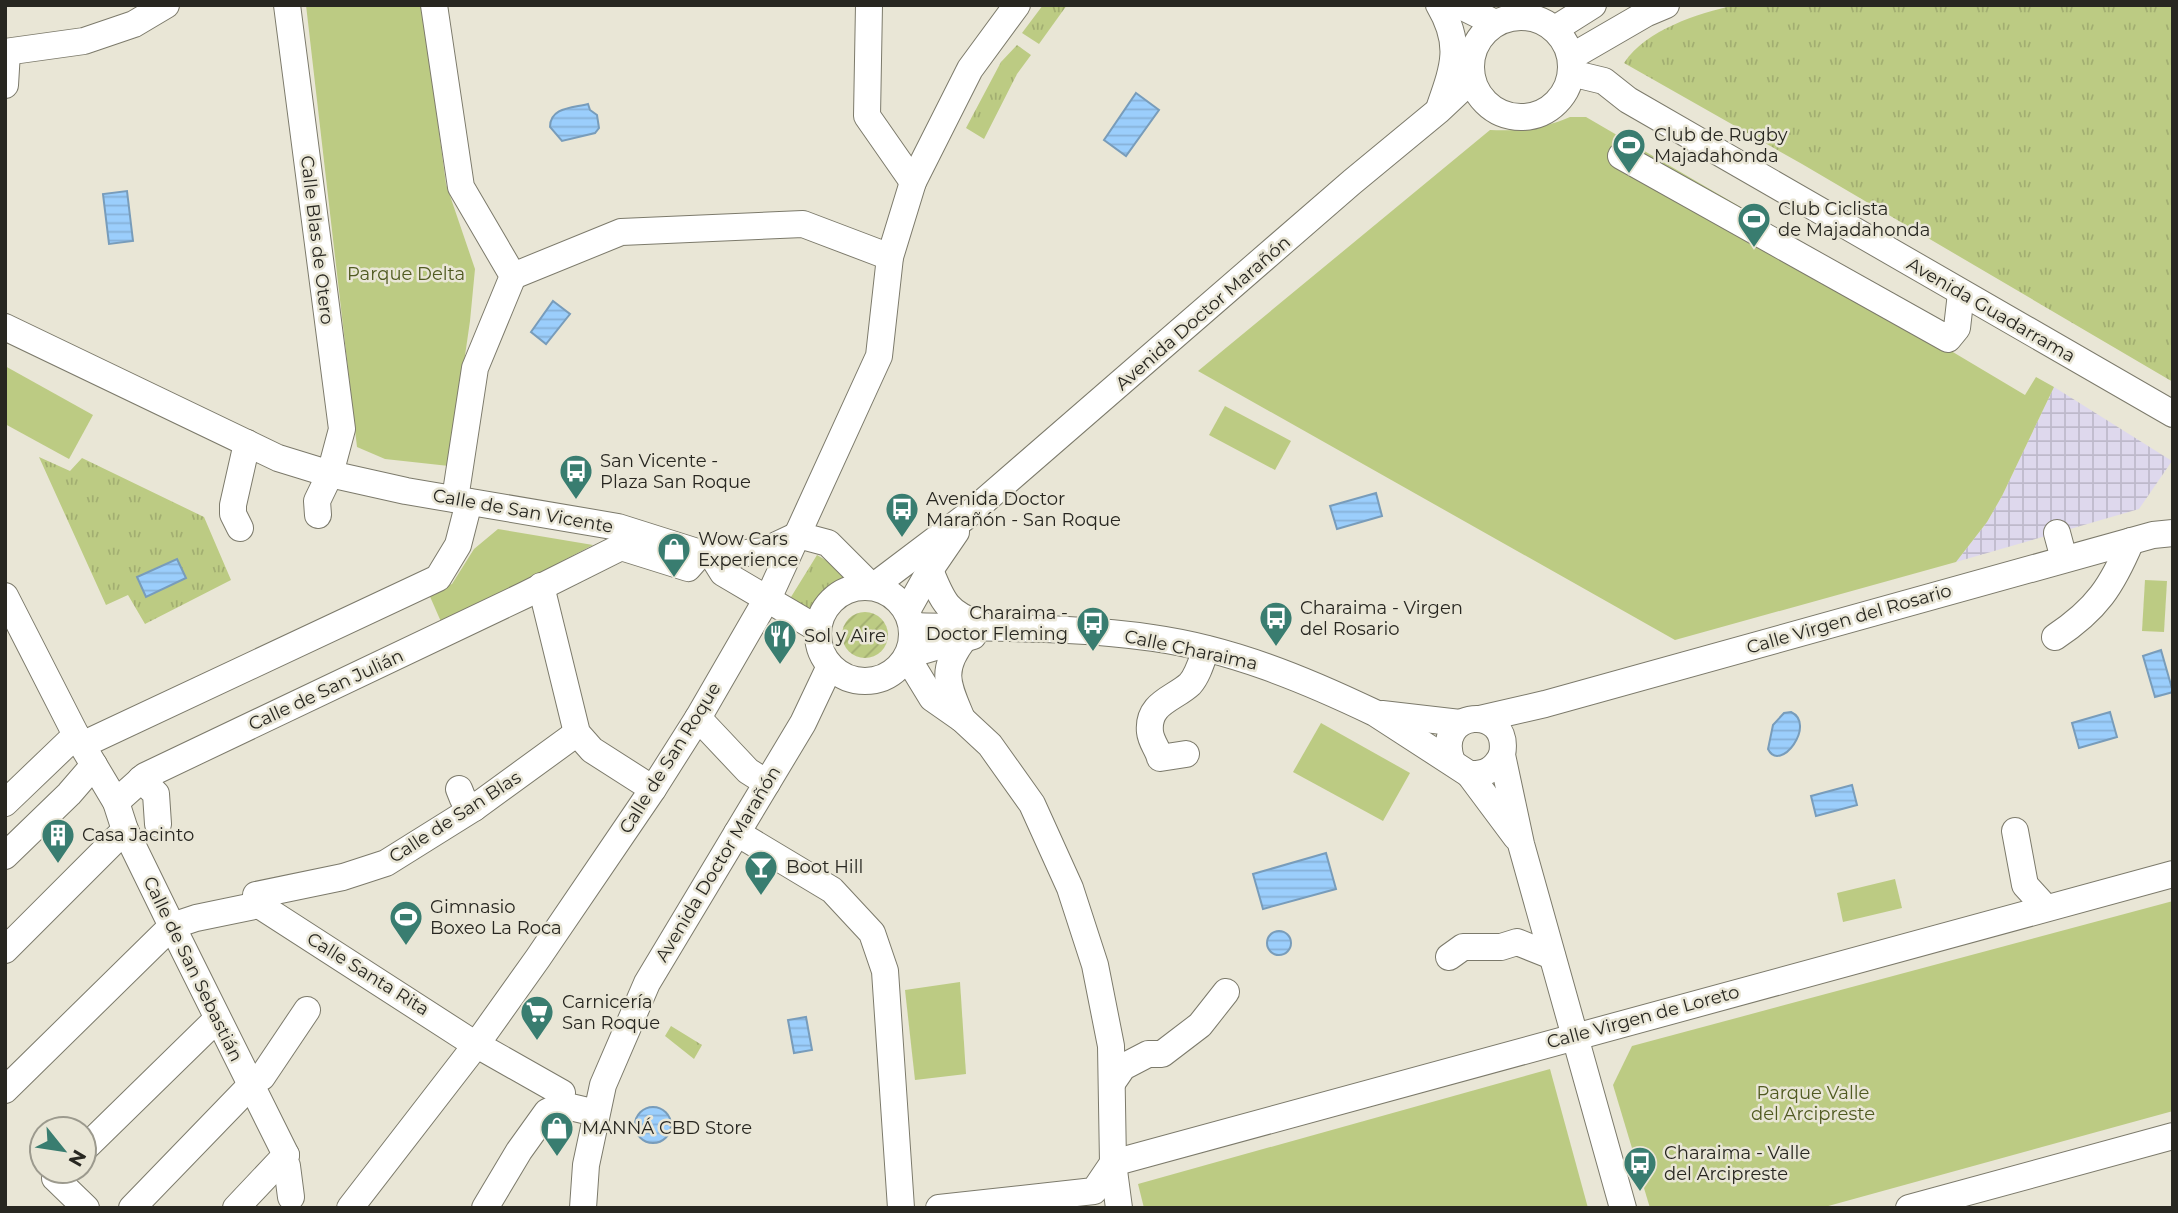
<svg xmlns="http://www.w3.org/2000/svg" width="2178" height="1213" viewBox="0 0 2178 1213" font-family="Montserrat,sans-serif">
<defs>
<pattern id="industrial-grid" width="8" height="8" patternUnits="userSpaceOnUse" patternTransform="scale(1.75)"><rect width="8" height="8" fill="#ded8ed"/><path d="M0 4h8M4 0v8" fill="none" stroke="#beb9cb"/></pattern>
<pattern id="grass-tufts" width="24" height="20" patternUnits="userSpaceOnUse" patternTransform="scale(1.75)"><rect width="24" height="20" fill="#bccb83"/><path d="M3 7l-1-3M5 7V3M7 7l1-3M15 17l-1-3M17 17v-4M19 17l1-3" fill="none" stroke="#a2ae71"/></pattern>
<pattern id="garden-furrows" width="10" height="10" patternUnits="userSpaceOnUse" patternTransform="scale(1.75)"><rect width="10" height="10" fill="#bccb83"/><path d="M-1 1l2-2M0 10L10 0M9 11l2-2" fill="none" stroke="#a2ae71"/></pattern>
<pattern id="water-rules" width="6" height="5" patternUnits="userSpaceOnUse" patternTransform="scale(1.75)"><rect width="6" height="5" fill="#9bcefc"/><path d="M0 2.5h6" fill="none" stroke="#86b1d8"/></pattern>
</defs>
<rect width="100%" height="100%" fill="#e9e6d6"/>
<path fill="url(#industrial-grid)" d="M2054 387 2172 461 2139 509 1956 562 1987 522 2002 496Z"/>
<g fill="url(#grass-tufts)">
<path d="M1043 5H1067L1039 44 1022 33Z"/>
<path d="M1735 5H2173V382L1802 164 1624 63C1647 29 1697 14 1735 5Z"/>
<path d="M1017 45 1031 55 1017 74 984 139 966 128 1001 62Z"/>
<path d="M39 457 70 471 82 458 204 517 231 580 145 624 128 595 106 605Z"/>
<path d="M817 555 849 574 823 593 810 611 791 597Z"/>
<path d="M671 1026 702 1045 694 1059 665 1036Z"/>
</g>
<g fill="#bccb83">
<path d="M306 5H422L446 184 475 269 470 321 449 466 385 459 357 447Z"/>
<path d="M1570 117H1586L1940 323 1931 339 2025 395 2036 377 2054 387 2002 496 1987 522 1956 562 1675 640 1198 371 1490 130C1520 131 1542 129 1570 117Z"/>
<path d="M5 366 93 415 69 459 5 424Z"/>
<path d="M1225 406 1291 441 1275 470 1209 435Z"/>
<path d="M498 529 593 545 442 624 428 592 452 584 474 549Z"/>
<path d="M2145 580 2167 581 2164 632 2142 631Z"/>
<path d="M1321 723 1410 773 1383 821 1293 772Z"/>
<path d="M1895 879 1902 908 1843 922 1837 893Z"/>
<path d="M2173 901V1111L1821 1208H1650L1613 1085 1632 1046Z"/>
<path d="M960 982 966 1074 915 1080 905 990Z"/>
<path d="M1550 1069 1588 1208H1144L1138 1184Z"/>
</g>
<circle fill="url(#garden-furrows)" cx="865" cy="635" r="23"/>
<g fill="url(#water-rules)" stroke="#789cba" stroke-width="2">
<path d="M1136 93 1159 110 1126 156 1104 140Z"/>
<path d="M588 104 590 110 597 115 599 128 595 133 562 141 550 127C550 107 573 108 588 104Z"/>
<path d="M127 191 133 241 109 244 103 194Z"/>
<path d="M553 301 570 314 546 344 531 332Z"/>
<path d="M1376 493 1382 516 1337 529 1330 506Z"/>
<path d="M177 559 186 578 146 597 137 577Z"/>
<path d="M2161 650 2173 692 2155 697 2143 656Z"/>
<path d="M1791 712C1817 724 1780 774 1768 749L1773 725 1784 713Z"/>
<path d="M2110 712 2117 737 2079 748 2072 723Z"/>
<path d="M1852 785 1857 805 1816 816 1811 796Z"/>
<path d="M1326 853 1336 889 1263 909 1253 874Z"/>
<circle cx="1279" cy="943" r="12"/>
<path d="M806 1017 812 1050 794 1053 788 1020Z"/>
<circle cx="653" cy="1125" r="18"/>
</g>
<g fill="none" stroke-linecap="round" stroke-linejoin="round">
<defs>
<g id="minor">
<path d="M287 5 342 429 330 474 317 501 318 515"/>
<path d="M434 5 461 187 513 276 475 368 455 499"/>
<path d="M869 5 867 116 913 182"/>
<path d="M1439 5C1462 44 1454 66 1440 106"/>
<path d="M1459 5 1495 23"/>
<circle cx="1521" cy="67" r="50"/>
<path d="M1555 29 1593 5"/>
<path d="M5 52 84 41 134 24 166 5"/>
<path d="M1571 57 1647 13 1666 5"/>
<path d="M1571 73 1604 81 1628 100 2173 414"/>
<path d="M5 85 7 52"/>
<path d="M1621 156 1948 339 1957 328 1961 293"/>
<path d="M513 276 621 232 803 224 890 257"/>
<path d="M5 327 278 458 330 474 406 491 618 527 713 557 764 551 798 535 828 543 871 586"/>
<path d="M240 528 233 514V505L247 443"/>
<path d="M2057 533 2064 559"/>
<path d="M713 557 723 573 818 629"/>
<path d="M930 570C942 600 947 614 980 624"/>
<path d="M541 586 577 733 592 750 653 789"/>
<path d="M874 586 968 515 1352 182 1438 111 1472 79"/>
<circle cx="865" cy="634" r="47"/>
<path d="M5 596 76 735 116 802 125 830 167 916 286 1155"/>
<path d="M907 611 930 570 956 532"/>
<path d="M913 626C992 629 1074 626 1153 638 1231 649 1304 679 1375 713L1469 774C1486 775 1495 769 1502 755"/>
<path d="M2055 637C2097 609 2112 586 2131 541"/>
<path d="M908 655 973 636"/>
<path d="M907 657 932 698 962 719 990 745 1032 804 1070 888 1095 965 1111 1046 1113 1163 1119 1208"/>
<path d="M1382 714 1460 723"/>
<path d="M698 718 748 771 767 783"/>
<path d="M962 719C948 685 939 671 964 639"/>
<path d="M1480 719 1545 704 2153 535 2173 533"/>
<path d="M82 745 438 578 458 545 469 502"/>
<path d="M1186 754 1160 758C1158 749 1151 742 1150 732 1147 703 1174 699 1190 684 1198 675 1202 660 1206 649"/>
<path d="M1452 762C1432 709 1512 703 1502 755L1521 844 1623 1208"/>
<path d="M1469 774 1516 837"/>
<path d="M141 779 156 794 158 824"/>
<path d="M459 789 463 799 474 808"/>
<path d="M116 802 145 776 525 595 621 547 688 568 702 552"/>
<path d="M5 803 76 735"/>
<path d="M2015 831 2025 885 2046 908"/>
<path d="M737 833 832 890 872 933 885 971 901 1208"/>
<path d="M5 856 69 794 94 765"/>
<path d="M259 905 476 1045"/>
<path d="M5 950 125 830"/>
<path d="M1449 957 1463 947H1501L1517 942 1552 956"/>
<path d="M479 1046 562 1093"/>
<path d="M262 1077 307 1010"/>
<path d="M1112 1083 1123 1067 1148 1054H1162L1200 1025 1226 992"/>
<path d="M5 1090 172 926 196 918 259 905 256 895 343 877 386 863 474 808 577 733"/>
<path d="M84 1149 217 1019"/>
<path d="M1113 1163 2173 874"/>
<path d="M287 1166 291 1197"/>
<path d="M62 1171 55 1178 86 1208"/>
<path d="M132 1208 251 1085"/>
<path d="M236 1208 286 1155"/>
<path d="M350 1208 476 1045 538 958 653 789 698 718 772 590 879 356 890 257 913 182 970 69 1017 5"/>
<path d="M485 1208 519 1151 547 1112 562 1105 596 1113"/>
<path d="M583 1208 586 1165 603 1085 647 983 803 723 830 666"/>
<path d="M939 1208 1094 1191 1113 1163"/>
<path d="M1909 1208 2173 1136"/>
</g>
</defs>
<use href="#minor" stroke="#7c7a6b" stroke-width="28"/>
<use href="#minor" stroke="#fff" stroke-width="26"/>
</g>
<defs>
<symbol id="stadium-pin" viewBox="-11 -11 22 30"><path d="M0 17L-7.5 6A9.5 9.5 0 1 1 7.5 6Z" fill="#397d70" stroke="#e9e6d6"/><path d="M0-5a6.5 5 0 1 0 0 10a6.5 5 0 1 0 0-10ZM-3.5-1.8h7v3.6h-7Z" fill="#fff"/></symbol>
<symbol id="bus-pin" viewBox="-11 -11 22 30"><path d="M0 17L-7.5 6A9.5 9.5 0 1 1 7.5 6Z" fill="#397d70" stroke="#e9e6d6"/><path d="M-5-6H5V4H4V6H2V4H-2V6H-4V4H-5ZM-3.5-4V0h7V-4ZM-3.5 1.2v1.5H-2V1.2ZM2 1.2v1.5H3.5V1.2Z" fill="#fff"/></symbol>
<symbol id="shop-pin" viewBox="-11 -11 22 30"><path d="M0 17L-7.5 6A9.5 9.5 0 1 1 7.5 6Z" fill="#397d70" stroke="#e9e6d6"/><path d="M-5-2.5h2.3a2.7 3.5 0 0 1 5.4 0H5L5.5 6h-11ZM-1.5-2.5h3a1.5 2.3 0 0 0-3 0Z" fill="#fff"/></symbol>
<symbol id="restaurant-pin" viewBox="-11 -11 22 30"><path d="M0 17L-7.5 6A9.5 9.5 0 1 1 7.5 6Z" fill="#397d70" stroke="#e9e6d6"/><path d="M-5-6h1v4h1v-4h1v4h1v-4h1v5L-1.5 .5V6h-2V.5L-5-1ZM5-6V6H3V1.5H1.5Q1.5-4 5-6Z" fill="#fff"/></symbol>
<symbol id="building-pin" viewBox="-11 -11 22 30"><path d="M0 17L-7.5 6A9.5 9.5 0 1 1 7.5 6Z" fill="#397d70" stroke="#e9e6d6"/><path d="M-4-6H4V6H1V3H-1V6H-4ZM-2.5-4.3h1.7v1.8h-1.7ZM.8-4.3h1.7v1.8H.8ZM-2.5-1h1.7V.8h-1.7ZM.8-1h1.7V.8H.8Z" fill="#fff"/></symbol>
<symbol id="bar-pin" viewBox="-11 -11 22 30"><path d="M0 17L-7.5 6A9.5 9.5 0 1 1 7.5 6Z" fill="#397d70" stroke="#e9e6d6"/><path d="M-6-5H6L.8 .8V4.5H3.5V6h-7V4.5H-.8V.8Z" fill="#fff"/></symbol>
<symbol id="supermarket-pin" viewBox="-11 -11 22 30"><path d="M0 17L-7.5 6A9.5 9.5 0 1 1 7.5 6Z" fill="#397d70" stroke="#e9e6d6"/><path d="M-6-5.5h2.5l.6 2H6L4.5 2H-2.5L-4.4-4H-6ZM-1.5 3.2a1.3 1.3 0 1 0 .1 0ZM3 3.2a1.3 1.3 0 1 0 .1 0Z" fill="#fff"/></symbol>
</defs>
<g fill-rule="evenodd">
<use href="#stadium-pin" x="1610" y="126" width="38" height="52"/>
<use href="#stadium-pin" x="1735" y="200" width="38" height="52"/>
<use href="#bus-pin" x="557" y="452" width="38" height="52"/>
<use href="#bus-pin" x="883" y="490" width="38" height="52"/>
<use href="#shop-pin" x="655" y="530" width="38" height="52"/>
<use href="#bus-pin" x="1257" y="599" width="38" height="52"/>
<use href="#bus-pin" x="1074" y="604" width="38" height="52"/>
<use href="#restaurant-pin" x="761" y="617" width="38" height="52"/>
<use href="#building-pin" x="39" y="816" width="38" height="52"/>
<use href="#bar-pin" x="742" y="848" width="38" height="52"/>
<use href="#stadium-pin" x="387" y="898" width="38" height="52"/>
<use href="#supermarket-pin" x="518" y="993" width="38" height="52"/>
<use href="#shop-pin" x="538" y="1109" width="38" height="52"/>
<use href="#bus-pin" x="1621" y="1144" width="38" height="52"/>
</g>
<g text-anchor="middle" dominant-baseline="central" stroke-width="5" stroke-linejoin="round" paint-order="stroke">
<g font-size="18" fill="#282721" stroke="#e9e6d6" text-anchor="start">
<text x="1654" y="135">Club de Rugby<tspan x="1654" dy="21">Majadahonda</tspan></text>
<text x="1778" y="209">Club Ciclista<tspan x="1778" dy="21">de Majadahonda</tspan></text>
<text x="600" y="461">San Vicente -<tspan x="600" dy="21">Plaza San Roque</tspan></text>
<text x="926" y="499">Avenida Doctor<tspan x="926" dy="21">Marañón - San Roque</tspan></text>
<text x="698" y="539">Wow Cars<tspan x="698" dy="21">Experience</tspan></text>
<text x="1300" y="608">Charaima - Virgen<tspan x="1300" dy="21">del Rosario</tspan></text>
<text x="1068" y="613" text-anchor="end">Charaima -<tspan x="1068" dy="21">Doctor Fleming</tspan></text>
<text x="804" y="636">Sol y Aire</text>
<text x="82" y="835">Casa Jacinto</text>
<text x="786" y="867">Boot Hill</text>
<text x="430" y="907">Gimnasio<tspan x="430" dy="21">Boxeo La Roca</tspan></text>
<text x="562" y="1002">Carnicería<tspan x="562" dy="21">San Roque</tspan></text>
<text x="582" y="1128">MANNÁ CBD Store</text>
<text x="1664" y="1153">Charaima - Valle<tspan x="1664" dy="21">del Arcipreste</tspan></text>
</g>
<g font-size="18" fill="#282721" stroke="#e9e6d6">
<text transform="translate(317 240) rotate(83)">Calle Blas de Otero</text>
<text transform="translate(1991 310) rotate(30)">Avenida Guadarrama</text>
<text transform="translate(1203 313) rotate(-41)">Avenida Doctor Marañón</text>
<text transform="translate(523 511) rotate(10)">Calle de San Vicente</text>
<text transform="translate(1849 619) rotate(-16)">Calle Virgen del Rosario</text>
<text transform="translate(1191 650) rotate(12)">Calle Charaima</text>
<text transform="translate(326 690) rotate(-25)">Calle de San Julián</text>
<text transform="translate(670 758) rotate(-58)">Calle de San Roque</text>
<text transform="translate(455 817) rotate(-33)">Calle de San Blas</text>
<text transform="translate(718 864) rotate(-59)">Avenida Doctor Marañón</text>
<text transform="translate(193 969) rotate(64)">Calle de San Sebastián</text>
<text transform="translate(368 974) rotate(32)">Calle Santa Rita</text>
<text transform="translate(1643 1017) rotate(-15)">Calle Virgen de Loreto</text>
</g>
<g font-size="18" fill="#505a21" stroke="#e9e6d6">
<text x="406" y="274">Parque Delta</text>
<text x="1813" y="1093">Parque Valle<tspan x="1813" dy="21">del Arcipreste</tspan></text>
</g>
</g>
<rect width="2178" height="1213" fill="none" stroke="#282721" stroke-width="14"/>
<g transform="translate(63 1150) rotate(120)"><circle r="33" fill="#e9e6d6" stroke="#9c9a8e" stroke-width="2"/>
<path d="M0-5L12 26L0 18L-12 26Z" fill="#397d70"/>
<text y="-10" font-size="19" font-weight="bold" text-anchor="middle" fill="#282721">N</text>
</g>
</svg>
